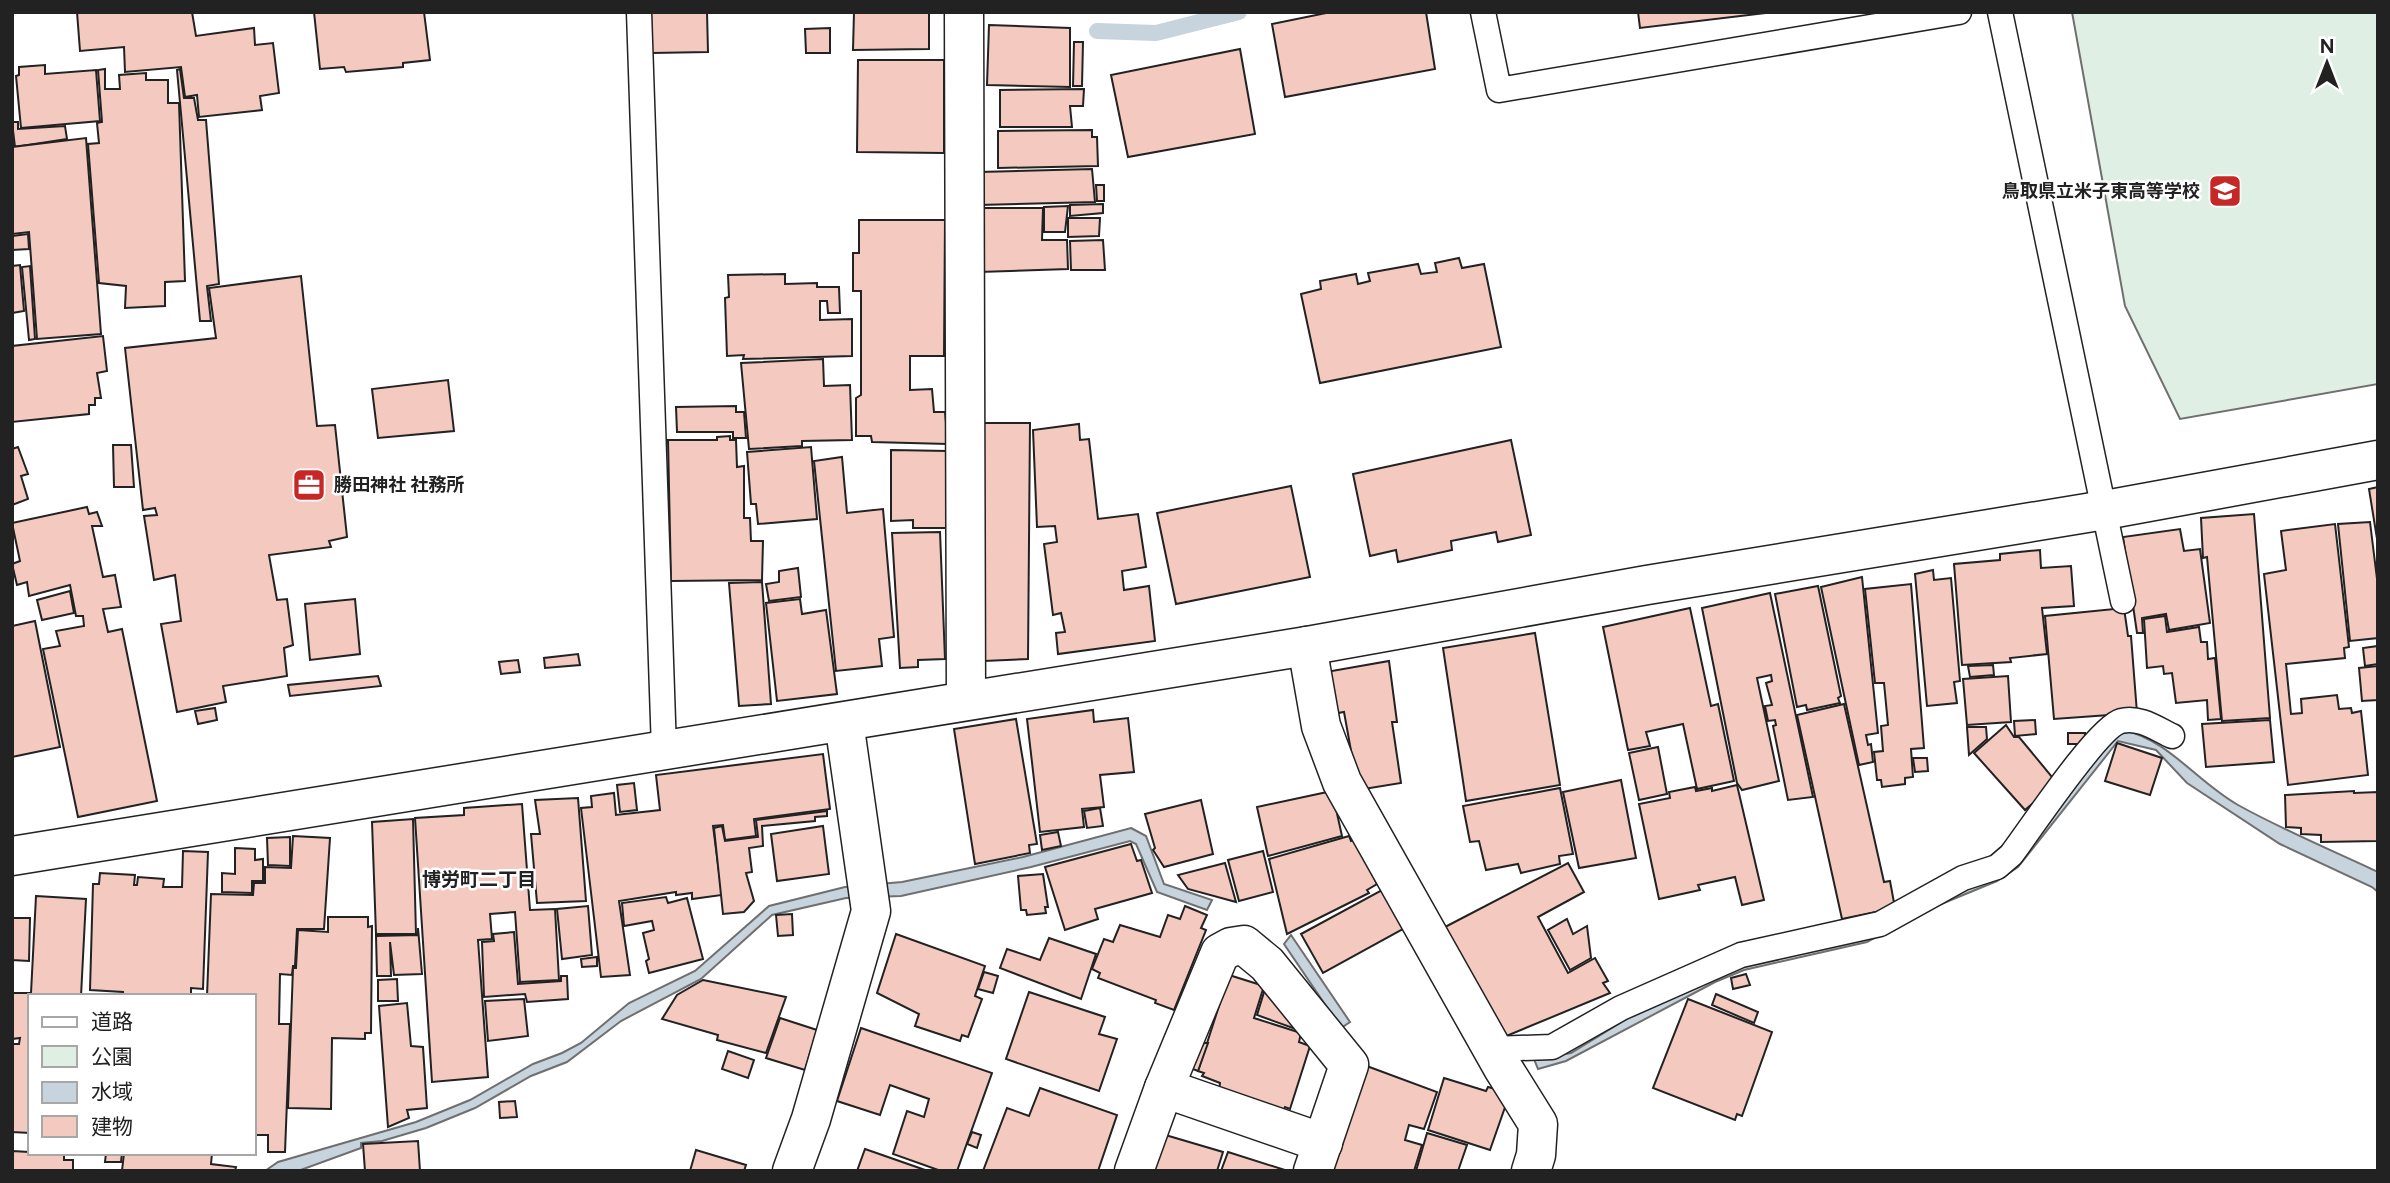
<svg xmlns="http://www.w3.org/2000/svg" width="2390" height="1183" viewBox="0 0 2390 1183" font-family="Figtree,'Noto Sans JP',sans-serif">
<rect width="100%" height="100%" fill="#fff"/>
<path fill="#e0efe3" stroke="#6f6f6f" stroke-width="2" d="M2072 12H2378V384L2180 419 2125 306Z"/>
<g fill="#c7d3dd" stroke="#6f6f6f" stroke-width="2">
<path d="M2123 730C2169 740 2197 782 2238 805 2283 830 2331 850 2378 872V892L2372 887 2280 844 2187 783 2156 750 2118 741 2018 867 1997 881 1922 912 1867 942 1744 970 1715 982 1566 1061 1538 1069 1534 1059 1571 1053 1633 1015 1715 973 1959 884 2075 782Z"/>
<path d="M1131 828 1146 836 1164 884 1212 900 1207 910 1157 892 1136 844 1130 841 1031 867 901 896 846 898 772 915 701 979 621 1021 567 1062 531 1076 475 1108 426 1128 382 1141 361 1143V1148L298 1171H265L278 1162 416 1122 470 1100 533 1064 562 1053 581 1043 629 1003 695 971 769 906 845 887 902 882 1023 857Z"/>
<path d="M1291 935 1350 1022 1341 1028 1284 944Z"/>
</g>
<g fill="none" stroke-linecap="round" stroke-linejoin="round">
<path stroke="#c7d3dd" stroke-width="16" d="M1097 31 1156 33 1239 12"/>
</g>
<g fill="#f3c9c0" stroke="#222" stroke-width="2">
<path d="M77 12H192L196 36 254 28 255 45 273 43 279 93 260 96 262 110 199 117 197 95 185 97 181 67 125 72 124 47 80 51Z"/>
<path d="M314 12H424L430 60 403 63V67L346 72 344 67 320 69Z"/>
<path d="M651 12H707L708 52 652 53Z"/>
<path d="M854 12H929V49L853 50Z"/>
<path d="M1331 12H1426L1435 69 1285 97 1272 24Z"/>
<path d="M1638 12H1774L1640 28Z"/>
<path d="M989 25 1070 28V87L987 85Z"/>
<path d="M830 28V53H806L805 29Z"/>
<path d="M1074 42H1083L1082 86H1073Z"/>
<path d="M1240 49 1255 134 1128 157 1111 75Z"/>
<path d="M858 60H944V153L857 152Z"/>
<path d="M45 65V74L96 70 100 121 21 128 16 76 19 75V67Z"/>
<path d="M105 69V89H120L119 75 146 73V80H168V103H179L185 281 165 282V306L125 308 126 286 99 283 88 144 99 143 97 123 102 122 98 70Z"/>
<path d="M180 69 184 98H194L198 120H206L219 284 207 286 211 321H200L177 70Z"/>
<path d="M1084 89 1083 106H1070L1072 127H1000V90Z"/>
<path d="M12 122H18V129L65 126 67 139 15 147Z"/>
<path d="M1092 130V137H1097L1098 166 998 168V131Z"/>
<path d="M86 138 101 334 37 339 29 232 12 234V147Z"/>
<path d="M1092 169 1095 202 979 205V172Z"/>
<path d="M1096 185H1104V201H1097Z"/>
<path d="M1103 204V213L1070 216V205Z"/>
<path d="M1068 206 1065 232H1044V207Z"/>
<path d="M983 208H1043L1042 240H1067L1068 269 979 272 978 242 984 241Z"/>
<path d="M1068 218H1100L1099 236 1068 237Z"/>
<path d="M859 220H945L944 356H910V390L932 389 934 412H945L948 444 872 442 871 436H856V398L861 395V291H853V253H859Z"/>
<path d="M28 234 29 249 12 250V236Z"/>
<path d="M1103 240 1105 270H1071L1070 241Z"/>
<path d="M1459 258 1462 268 1484 264 1501 347 1320 383 1301 294 1321 289 1320 281 1356 274 1358 284 1370 281 1368 273 1418 264 1421 274 1437 272 1435 263Z"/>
<path d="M20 265 24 311 12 313V266Z"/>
<path d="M30 266 35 339 29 340 22 267Z"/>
<path d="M785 274V284L817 283V287H839L840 313H828L827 301H820V320L852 319V356L743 359 744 355 727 356 725 298 729 297 728 275Z"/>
<path d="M301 276 317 426 335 425 347 537 329 541 331 547 269 555 277 600 287 599 293 645 284 648 287 676 223 686 226 702 177 712 161 624 181 621 175 575 154 580 144 516 157 515 155 508 143 510 125 348 216 338 209 288Z"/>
<path d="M103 336 107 371 97 373 101 398H95V405H89V414L12 422V346Z"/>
<path d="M823 359 824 386 850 385 852 440 802 441V446L749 449 741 363Z"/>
<path d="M448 380 454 431 378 438 372 389Z"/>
<path d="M736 406V412H744L746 438H733V432H677L676 407Z"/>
<path d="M981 423H1030L1028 659 984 661Z"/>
<path d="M1079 424 1080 440 1089 439 1098 519 1138 514 1146 567 1122 571 1124 590 1149 586 1155 641 1058 654 1056 633 1065 632 1061 613 1053 615 1044 544 1057 542 1055 526 1037 527 1033 430Z"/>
<path d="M730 436V440H736L737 467 744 466V518H750L751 541H763L762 580 671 581 668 440H717V437Z"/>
<path d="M1511 440 1531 535 1498 542 1496 532 1451 541 1452 550 1398 562 1396 550 1370 556 1353 474Z"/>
<path d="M113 445H131L134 487H114Z"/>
<path d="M18 447 28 474 21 476 28 499 12 505V449Z"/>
<path d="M811 447 817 519 758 524 756 504H751L747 452Z"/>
<path d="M891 450 948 451V528H913V520L891 521Z"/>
<path d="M842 457 847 513 883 509 894 637 879 639 882 666 836 671 814 461Z"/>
<path d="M1291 486 1310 577 1176 604 1157 513Z"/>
<path d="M2378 487V545L2369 489Z"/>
<path d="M87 507 89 514 97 512 102 526H92L103 577 115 575 121 607 103 609 108 632 122 629 157 801 78 817 43 649 60 646 56 631 84 626 83 616H76L70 585 29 596 27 582 17 585 12 564 20 561 12 523Z"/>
<path d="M2254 514 2270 718 2222 721 2207 557 2203 558 2201 518Z"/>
<path d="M2370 522 2378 587V638L2350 641 2338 524Z"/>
<path d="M2335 524 2349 647 2344 648 2345 658 2286 664 2291 714 2302 713 2301 699 2337 695 2339 709 2351 708 2352 713 2361 711 2368 775 2288 785 2264 574 2286 570 2281 531Z"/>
<path d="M2180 529 2184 551 2200 549 2210 623 2169 630 2166 614 2142 618 2143 633H2137L2123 537Z"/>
<path d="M940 532 945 659 918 660V667L900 668 892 533Z"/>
<path d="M2040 550 2041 568 2071 566 2074 606 2042 608 2047 654 2010 658 2011 662 1962 665 1954 564 2000 560V554Z"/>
<path d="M798 568 801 597 769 601 766 584 779 582V571Z"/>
<path d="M1933 570 1934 580 1951 578 1960 681 1954 682 1957 703 1927 706 1915 574Z"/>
<path d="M1862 577 1878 733 1866 735 1868 745 1871 744 1873 762 1859 765 1821 587Z"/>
<path d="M762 582 771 704 739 706 729 583Z"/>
<path d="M1911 584 1924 748 1911 749 1913 777 1905 778V784L1882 787 1881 780H1877L1874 752 1883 751 1881 726 1888 725 1884 683H1875L1865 589Z"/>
<path d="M1818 586 1841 696 1838 698 1840 703 1807 710 1806 705 1797 707 1775 594Z"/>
<path d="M70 591 74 613 42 620 37 600Z"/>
<path d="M1770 593 1813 797 1788 800 1773 726 1776 725 1775 720 1768 721 1765 706 1772 705 1766 683 1772 681 1771 675 1757 678 1779 781 1742 790 1737 783 1702 608Z"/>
<path d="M355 599 360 654 310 660 305 604Z"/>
<path d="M800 599 802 614 826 610 837 694 777 701 766 603Z"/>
<path d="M1690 608 1711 706 1718 704 1734 781 1697 789 1683 724 1646 732 1650 746 1628 750 1603 627Z"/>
<path d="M2124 608 2128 636H2131L2137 713 2054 719 2045 616Z"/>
<path d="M2165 616 2167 632 2199 627 2201 642H2207L2208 659 2215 658 2221 719 2208 720 2207 700 2176 703 2172 673 2164 674 2163 666 2147 668 2144 619Z"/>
<path d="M35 621 60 747 12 757V626Z"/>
<path d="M1535 633 1560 785 1466 801 1443 648Z"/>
<path d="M2378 646V664L2365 666 2363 648Z"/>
<path d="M578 654 580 665 545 668 544 658Z"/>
<path d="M518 660 520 672 501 674 499 662Z"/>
<path d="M1389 661 1397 722H1392L1401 783 1364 789 1357 784 1344 712 1332 714 1326 672Z"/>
<path d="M1993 665 1994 675 1970 677 1968 666Z"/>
<path d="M2378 666V700L2362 701 2359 668Z"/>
<path d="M378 676 381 686 290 696 288 685Z"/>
<path d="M2008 676 2011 722 1967 725 1963 679Z"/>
<path d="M1844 704 1884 882 1890 881 1895 908 1842 919 1797 715Z"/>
<path d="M215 708 217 720 198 724 195 711Z"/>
<path d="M1093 710 1094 722 1128 718 1134 772 1100 775 1104 807 1082 809 1084 827 1040 832 1027 719Z"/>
<path d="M1016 719 1037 844 1029 845 1030 853 975 864 954 729Z"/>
<path d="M2035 720 2036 734 2015 736 2014 721Z"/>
<path d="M2270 720 2274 762 2206 767 2202 724Z"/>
<path d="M2006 725 2014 737H2019L2057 783 2025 810 1974 753Z"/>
<path d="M1967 727H1986L1987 739 1969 755Z"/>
<rect x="2068" y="733" width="17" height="11"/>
<path d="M2117 743 2162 758 2150 795 2105 781Z"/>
<path d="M1658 747 1667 794 1639 800 1629 753Z"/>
<path d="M823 754 830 809 754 819 756 836 725 840 723 825 713 826 722 895 692 899V893L676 895V892L619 901 630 975 601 977 581 808 592 807 591 796 614 793 616 815 660 810 656 775Z"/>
<path d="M1913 758H1927L1928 771 1915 772Z"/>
<path d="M1621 780 1636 858 1579 868 1563 792Z"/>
<path d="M634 783 637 810 620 812 617 785Z"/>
<path d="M1737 785 1764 900 1742 905 1735 877 1698 885 1700 890 1659 899 1639 804 1670 798 1669 792 1695 787 1696 791 1712 788V791Z"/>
<path d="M1560 788 1573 854 1559 856 1560 864 1521 873 1518 864 1486 870 1479 841 1470 842 1463 806Z"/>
<path d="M1332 791 1342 836 1268 856 1257 807Z"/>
<path d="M2354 791V793L2378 792V841L2321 842V835L2301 834V828L2286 827 2285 795Z"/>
<path d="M578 798 586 901 537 903 531 834H540L535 800Z"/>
<path d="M1201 800 1213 854 1164 867 1153 850 1155 848 1145 814Z"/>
<path d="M522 804 530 910 555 909 559 980 520 982 515 912 490 914 492 939 478 940 488 1077 432 1082 415 818 464 815V808Z"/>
<path d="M1100 808 1103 826 1087 828 1084 811Z"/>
<path d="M827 811V816L815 817V821L762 826 763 846 749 848 752 872 746 873 754 901 744 912 723 914 714 828 722 826 725 841 758 837 756 820Z"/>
<path d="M413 819 416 934H376L372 822Z"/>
<path d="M823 826 829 874 777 881 771 834Z"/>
<path d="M1058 832 1061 846 1042 850 1040 835Z"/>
<path d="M293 836 330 838 324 929H297L295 966H293L292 975 280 974 279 1024H290L285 1152H268V1135H254V996H207L211 894 253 895 254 883H265V867L291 868Z"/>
<path d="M1349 836 1351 841 1356 839 1377 884 1367 890 1369 893 1287 934 1269 859Z"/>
<path d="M290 837V866L268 865 267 838Z"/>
<path d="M1131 844 1137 861 1141 860 1152 893 1095 909 1098 919 1065 930 1045 867Z"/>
<path d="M235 848 255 849V860L263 859V881H252V893L222 892V873L235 874Z"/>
<path d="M183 851 208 852 203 989 191 988V996H123V992L90 990 93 884H99L100 873 135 875 134 885H137L138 877 164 879 163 887H182Z"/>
<path d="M1263 851 1273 892 1239 901 1228 860Z"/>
<path d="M1225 863 1236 902 1188 889 1178 875Z"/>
<path d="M1568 863 1584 892 1538 917 1568 973 1595 958 1608 981 1603 983 1610 993 1504 1037 1445 927Z"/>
<path d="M1043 874 1048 907H1045L1046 913 1027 915 1026 910H1021L1018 876Z"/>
<path d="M1382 890 1405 928 1323 973 1301 934Z"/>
<path d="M36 896 86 899 81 996H30V1133L12 1132V1044H19L20 1038 12 1039V993H31Z"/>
<path d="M666 897 668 903 687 898 703 959 649 973 646 961 649 959 643 933 654 930 652 921 624 926 622 903Z"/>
<path d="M588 906 592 955 562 959 557 909Z"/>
<path d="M1185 906 1207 915 1201 928 1206 930 1174 1010 1155 1003 1156 1000 1098 978 1100 973 1092 969 1104 939 1113 942 1120 925 1160 937 1168 915 1180 919Z"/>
<path d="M792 914 793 935 778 936 776 915Z"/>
<path d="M328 917H368V927L372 926 371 1033H365V1039L332 1038 331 1109 288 1108 293 968H296L298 930 328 932Z"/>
<path d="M12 918H30L29 961 12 960Z"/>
<path d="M1567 919 1573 934 1587 926 1591 958 1570 970 1548 930Z"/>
<path d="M418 928 422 974 394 975 390 942 391 976H377L376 936 418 935Z"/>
<path d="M514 932 518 984 561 981V976H567L568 999 527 1002 525 994 484 997 482 942 494 941 493 934Z"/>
<path d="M896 934 985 966 975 996 982 999 968 1037 962 1035 960 1041 915 1026 919 1014 877 993Z"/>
<path d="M1049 938 1096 954 1081 999 1000 968 1007 949 1040 960Z"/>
<path d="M597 957V966L582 967 581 959Z"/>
<path d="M984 972 998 976 993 993 978 989Z"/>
<path d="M1746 974 1750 985 1733 989 1731 978Z"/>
<path d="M1229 975 1264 986 1254 1018 1301 1033 1299 1042 1310 1046 1290 1109 1285 1107 1281 1118 1219 1091 1220 1083 1202 1076 1204 1073 1198 1071Z"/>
<path d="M397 979 398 1001H378V980Z"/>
<path d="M703 980 786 997 766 1053 717 1040 718 1035 662 1019 677 995Z"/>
<path d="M1265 989 1295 1023 1293 1028 1257 1015Z"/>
<path d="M1029 992 1105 1017 1099 1034 1117 1039 1099 1091 1006 1059Z"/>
<path d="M1716 994 1758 1012 1754 1023 1712 1005Z"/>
<path d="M524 999 528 1036 488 1041 485 1001Z"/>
<path d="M1688 999 1772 1032 1742 1116 1737 1114 1735 1120 1653 1088Z"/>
<path d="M407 1003 411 1046 423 1047 427 1108 407 1110 409 1118 388 1127 379 1006Z"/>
<path d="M780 1018 817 1030 805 1070 766 1058Z"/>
<path d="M861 1028 992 1073 957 1171H941L893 1154 907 1111 924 1117 929 1099 890 1085 880 1115 837 1101Z"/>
<path d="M1204 1043H1208L1198 1071 1190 1068Z"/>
<path d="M728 1051 754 1060 748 1078 722 1069Z"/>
<path d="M1364 1065 1437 1092 1424 1129 1409 1125 1405 1140 1422 1145 1414 1171H1329Z"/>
<path d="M1444 1078 1486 1091 1488 1087 1510 1093 1490 1150 1428 1130Z"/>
<path d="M1040 1088 1117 1115 1098 1171H983L1007 1108 1029 1116Z"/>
<path d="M515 1101 517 1117 500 1118 499 1102Z"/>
<path d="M972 1132 981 1135 977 1148 967 1144Z"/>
<path d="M1427 1133 1467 1145 1458 1171H1416Z"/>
<path d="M1162 1134 1223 1152 1217 1171H1149Z"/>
<path d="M418 1141 420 1171H365L363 1144Z"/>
<path d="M865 1149 928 1171H857Z"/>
<path d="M696 1150 746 1165 744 1171H690Z"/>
<path d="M12 1151 64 1154V1160H73V1171H12Z"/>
<path d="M1228 1152 1288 1171H1221Z"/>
<path d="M106 1153H122L121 1162H105Z"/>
<path d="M124 1153H212L211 1164 236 1167 235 1171H122Z"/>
</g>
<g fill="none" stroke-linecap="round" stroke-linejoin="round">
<defs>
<g id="lane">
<path d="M639 12 664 750"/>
<path d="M1483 12 1499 90 1959 12"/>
<path d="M2000 12 2123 601"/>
<path d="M1492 1049 1552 1047 1621 1008 1741 955 1880 924 1963 878 1997 867 2011 855C2030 830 2098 727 2121 721 2139 716 2157 729 2172 736"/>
</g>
<g id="street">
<path d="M964 12 966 700"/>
<path d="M1307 646 1321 726 1342 782 1503 1068 1538 1124 1536 1155 1531 1171"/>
<path d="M1164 1088 1220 953 1231 947 1244 945 1267 964 1349 1065 1313 1171"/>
<path d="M792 1171 811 1119 871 911 844 722"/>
<path d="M1134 1171 1164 1088 1323 1143"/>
</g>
<path id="secondary" d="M12 856 1307 646 1647 585 2105 510 2378 460"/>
</defs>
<use href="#lane" stroke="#222" stroke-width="27"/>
<use href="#street" stroke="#222" stroke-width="41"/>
<use href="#secondary" stroke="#222" stroke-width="41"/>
<use href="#lane" stroke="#fff" stroke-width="24"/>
<use href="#street" stroke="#fff" stroke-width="38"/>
<use href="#secondary" stroke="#fff" stroke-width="38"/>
</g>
<defs>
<symbol id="school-square" viewBox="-11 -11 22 22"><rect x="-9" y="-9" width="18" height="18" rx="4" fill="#c62828" stroke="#fff"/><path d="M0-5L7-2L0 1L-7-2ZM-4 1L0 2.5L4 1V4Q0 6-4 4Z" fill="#fff"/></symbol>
<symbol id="office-square" viewBox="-11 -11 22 22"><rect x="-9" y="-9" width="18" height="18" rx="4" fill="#c62828" stroke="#fff"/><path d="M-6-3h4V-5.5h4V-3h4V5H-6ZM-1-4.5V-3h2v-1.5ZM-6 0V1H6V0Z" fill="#fff"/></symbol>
</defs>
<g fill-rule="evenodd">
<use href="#school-square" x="2206" y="172" width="38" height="38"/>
<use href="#office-square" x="290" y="466" width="38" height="38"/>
</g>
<g text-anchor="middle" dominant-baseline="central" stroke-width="5" stroke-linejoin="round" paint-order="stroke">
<g font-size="18" font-weight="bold" fill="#222" stroke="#fff" text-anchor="end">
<text x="2200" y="191">鳥取県立米子東高等学校</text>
<text x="334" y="485" text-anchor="start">勝田神社 社務所</text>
</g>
<g font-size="19" font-weight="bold" fill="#222" stroke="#fff">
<text x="479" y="879">博労町二丁目</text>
</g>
</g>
<rect width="2390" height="1183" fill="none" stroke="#222222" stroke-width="28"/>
<rect x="28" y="994" width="228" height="161" fill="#ffffff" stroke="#a7a7a7" stroke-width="2"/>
<rect x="42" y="1017" width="35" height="10" fill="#ffffff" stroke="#a7a7a7" stroke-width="2"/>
<text x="91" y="1029" font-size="21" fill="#222222">道路</text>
<rect x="42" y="1046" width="35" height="21" fill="#e0efe3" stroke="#a7a7a7" stroke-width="2"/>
<text x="91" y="1064" font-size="21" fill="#222222">公園</text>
<rect x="42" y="1082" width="35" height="21" fill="#c7d3dd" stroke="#a7a7a7" stroke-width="2"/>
<text x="91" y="1099" font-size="21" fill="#222222">水域</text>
<rect x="42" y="1116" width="35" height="21" fill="#f3c9c0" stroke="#a7a7a7" stroke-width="2"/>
<text x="91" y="1134" font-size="21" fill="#222222">建物</text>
<g transform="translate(2327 63)" stroke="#ffffff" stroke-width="5" paint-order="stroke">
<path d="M0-5L12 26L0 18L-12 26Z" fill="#222222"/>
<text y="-10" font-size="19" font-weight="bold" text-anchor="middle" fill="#222222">N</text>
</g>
</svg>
